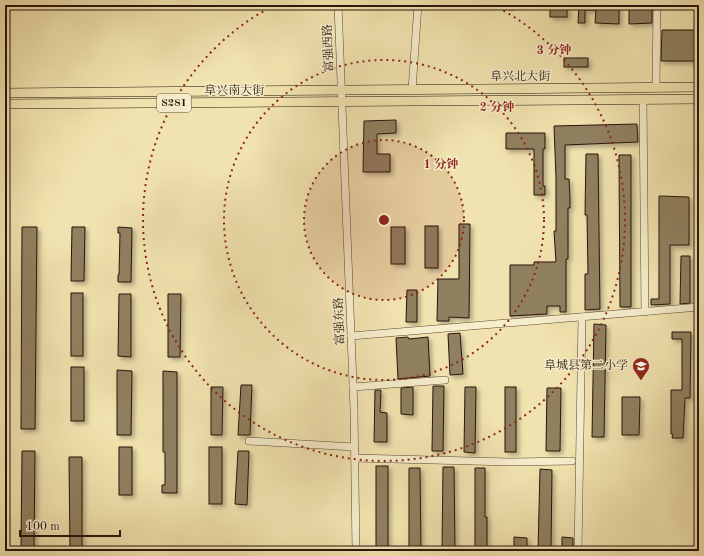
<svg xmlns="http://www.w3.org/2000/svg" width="704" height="556" viewBox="0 0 704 556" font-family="'Old Standard TT','Noto Serif SC',serif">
<defs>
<filter id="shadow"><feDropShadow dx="3" dy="3" stdDeviation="2" flood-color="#0004"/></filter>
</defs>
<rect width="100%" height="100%" fill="#f1e3af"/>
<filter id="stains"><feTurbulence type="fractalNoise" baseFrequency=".005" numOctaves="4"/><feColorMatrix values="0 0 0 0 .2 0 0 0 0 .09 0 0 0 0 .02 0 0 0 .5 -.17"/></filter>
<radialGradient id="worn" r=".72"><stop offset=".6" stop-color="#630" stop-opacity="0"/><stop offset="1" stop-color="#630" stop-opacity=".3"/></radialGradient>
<g fill="#908060" stroke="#26150b" filter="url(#shadow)">
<rect x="550" y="5" width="17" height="12"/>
<path d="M579 5H619V24L595 23 596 10H585V23H578Z"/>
<path d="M629 5H652V23L629 24Z"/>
<path d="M662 30H699V61H661Z"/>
<rect x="564" y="58" width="24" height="9"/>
<path d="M396 120V133L377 134V154H390V172H363L364 121Z"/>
<path d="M637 124 638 142 565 145V179H569L570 199V208H568V259H566V312H560V306H547V314L510 316V265H534V262H556L554 231H556V178L554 126Z"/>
<path d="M506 133H545V149H543V186H545V195H534V149H506Z"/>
<path d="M586 154H598L600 309 585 310V274H588L587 215H585Z"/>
<path d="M619 155H631V307H620Z"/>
<path d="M659 196 689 197V245H670V304L651 305V299H659Z"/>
<path d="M459 224H470L469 318 449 317V321H437L438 279H459Z"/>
<rect x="425" y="226" width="13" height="42"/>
<path d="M22 227H37L35 429H21Z"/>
<path d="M72 227H85L84 281H71Z"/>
<path d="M118 227 132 228 131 282H118V275H119L120 233H118Z"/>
<rect x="391" y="227" width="14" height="37"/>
<path d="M681 256H690V303L680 304Z"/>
<path d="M407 290H417V322H406Z"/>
<rect x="71" y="293" width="12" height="63"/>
<path d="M119 294H131V357L118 356Z"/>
<path d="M168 294H181L180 357H168Z"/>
<path d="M594 324 606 325 604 437H592Z"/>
<path d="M672 332H691L690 398H685L683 438H672L673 434H671V390H682V339H672Z"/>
<path d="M460 333 463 374 450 375 448 334Z"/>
<path d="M408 337 409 339 428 337 430 376 398 379 396 338Z"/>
<rect x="71" y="367" width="13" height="54"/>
<path d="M117 370 132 371 131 435H117Z"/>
<path d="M163 371 177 372V493H162V485H165V452H163Z"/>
<path d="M241 385H252L250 435H238Z"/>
<path d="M433 386H444L443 451H432Z"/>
<path d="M211 387H223L222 435H211Z"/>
<path d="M413 387V415L401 414V388Z"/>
<path d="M465 387H476L475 453 464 452Z"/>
<rect x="505" y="387" width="11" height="65"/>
<path d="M547 388H561L560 451H546Z"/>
<path d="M375 390H381L380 412 387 413V442H374Z"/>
<path d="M622 397H640L639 435H622Z"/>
<rect x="119" y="447" width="13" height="48"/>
<rect x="209" y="447" width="13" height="57"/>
<path d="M22 451H35L34 551H21Z"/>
<path d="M238 451H249L247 505 235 504Z"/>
<path d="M69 457H82V551H70Z"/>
<rect x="376" y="466" width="12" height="85"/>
<path d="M443 467H454L455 551H442Z"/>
<path d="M409 468H420L421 551H409Z"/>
<path d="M475 468H485V517H487V551H475Z"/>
<path d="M540 469 552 470 551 551H538Z"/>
<path d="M514 537 527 538V551H514Z"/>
<path d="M562 537 573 538V551H562Z"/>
</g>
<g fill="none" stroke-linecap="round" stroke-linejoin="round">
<defs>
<g id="minor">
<path d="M338 5 354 410 356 551"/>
<path d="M511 7 512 5"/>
<path d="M656 88 657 5"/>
<path d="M412 90 418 5"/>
<path d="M643 100 645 312"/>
<path d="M351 336 699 307"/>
<path d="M353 387 445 380"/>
<path d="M249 441 355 447"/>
<path d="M355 458 512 462 572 461"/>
<path d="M578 551 582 317"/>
</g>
<g id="major">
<path d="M5 93 699 87"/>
<path d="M5 104 699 99"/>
</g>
</defs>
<use href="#minor" stroke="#594834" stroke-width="8"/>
<use href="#major" stroke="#26150b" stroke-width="10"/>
<use href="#minor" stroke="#f6edcb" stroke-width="7"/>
<use href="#major" stroke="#f1e3af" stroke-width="9"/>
</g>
<circle cx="384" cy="220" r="80" fill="#8f2418" fill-opacity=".12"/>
<g fill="none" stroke="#8f2418" stroke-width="2" stroke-dasharray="2 4">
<circle cx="384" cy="220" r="80"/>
<circle cx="384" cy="220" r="160"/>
<path d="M493 5A241 241 0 1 1 275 5"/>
</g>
<defs>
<symbol id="school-pin" viewBox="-11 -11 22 30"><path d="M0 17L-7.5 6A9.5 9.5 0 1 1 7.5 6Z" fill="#8f2418" stroke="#f6edcb"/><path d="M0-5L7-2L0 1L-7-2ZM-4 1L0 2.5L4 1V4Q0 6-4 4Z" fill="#fff"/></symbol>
</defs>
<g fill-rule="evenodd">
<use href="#school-pin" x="631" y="356" width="20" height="27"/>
</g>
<g text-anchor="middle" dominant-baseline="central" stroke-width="3" stroke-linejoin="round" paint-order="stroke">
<rect fill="#f6edcb" stroke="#645645" stroke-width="1" x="157" y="94" width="34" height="18" rx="3"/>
<g font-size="11" font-weight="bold" fill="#26150b">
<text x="174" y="103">S281</text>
</g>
<g font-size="12" fill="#26150b" stroke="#f6edcb">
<text transform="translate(329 48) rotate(-92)">富强西路</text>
<text x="520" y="77">阜兴北大街</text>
<text x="234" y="91">阜兴南大街</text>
<text transform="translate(340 321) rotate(-92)">富强东路</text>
</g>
<g font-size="12" fill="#26150b" stroke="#f6edcb" text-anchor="end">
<text x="628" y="366">阜城县第二小学</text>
</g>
</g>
<circle cx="384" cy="220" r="6" fill="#8f2418" stroke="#f6edcb" stroke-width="2"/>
<g font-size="12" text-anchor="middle" font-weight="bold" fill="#8f2418" stroke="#f6edcb" stroke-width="3" stroke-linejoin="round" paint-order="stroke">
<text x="554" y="54">3 分钟</text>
<text x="497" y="111">2 分钟</text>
<text x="441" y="168">1 分钟</text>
</g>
<rect width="704" height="556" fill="none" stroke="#f1e3af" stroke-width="20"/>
<rect x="6" y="6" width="692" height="544" fill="none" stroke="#26150b" stroke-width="2"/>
<rect x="10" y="10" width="684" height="536" fill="none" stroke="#26150b"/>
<path d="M20 530v6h100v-6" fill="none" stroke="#26150b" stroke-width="2"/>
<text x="26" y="530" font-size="12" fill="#26150b" stroke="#f6edcb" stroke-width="3" paint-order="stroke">100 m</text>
<rect width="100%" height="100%" filter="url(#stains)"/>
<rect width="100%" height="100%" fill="url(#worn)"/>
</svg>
